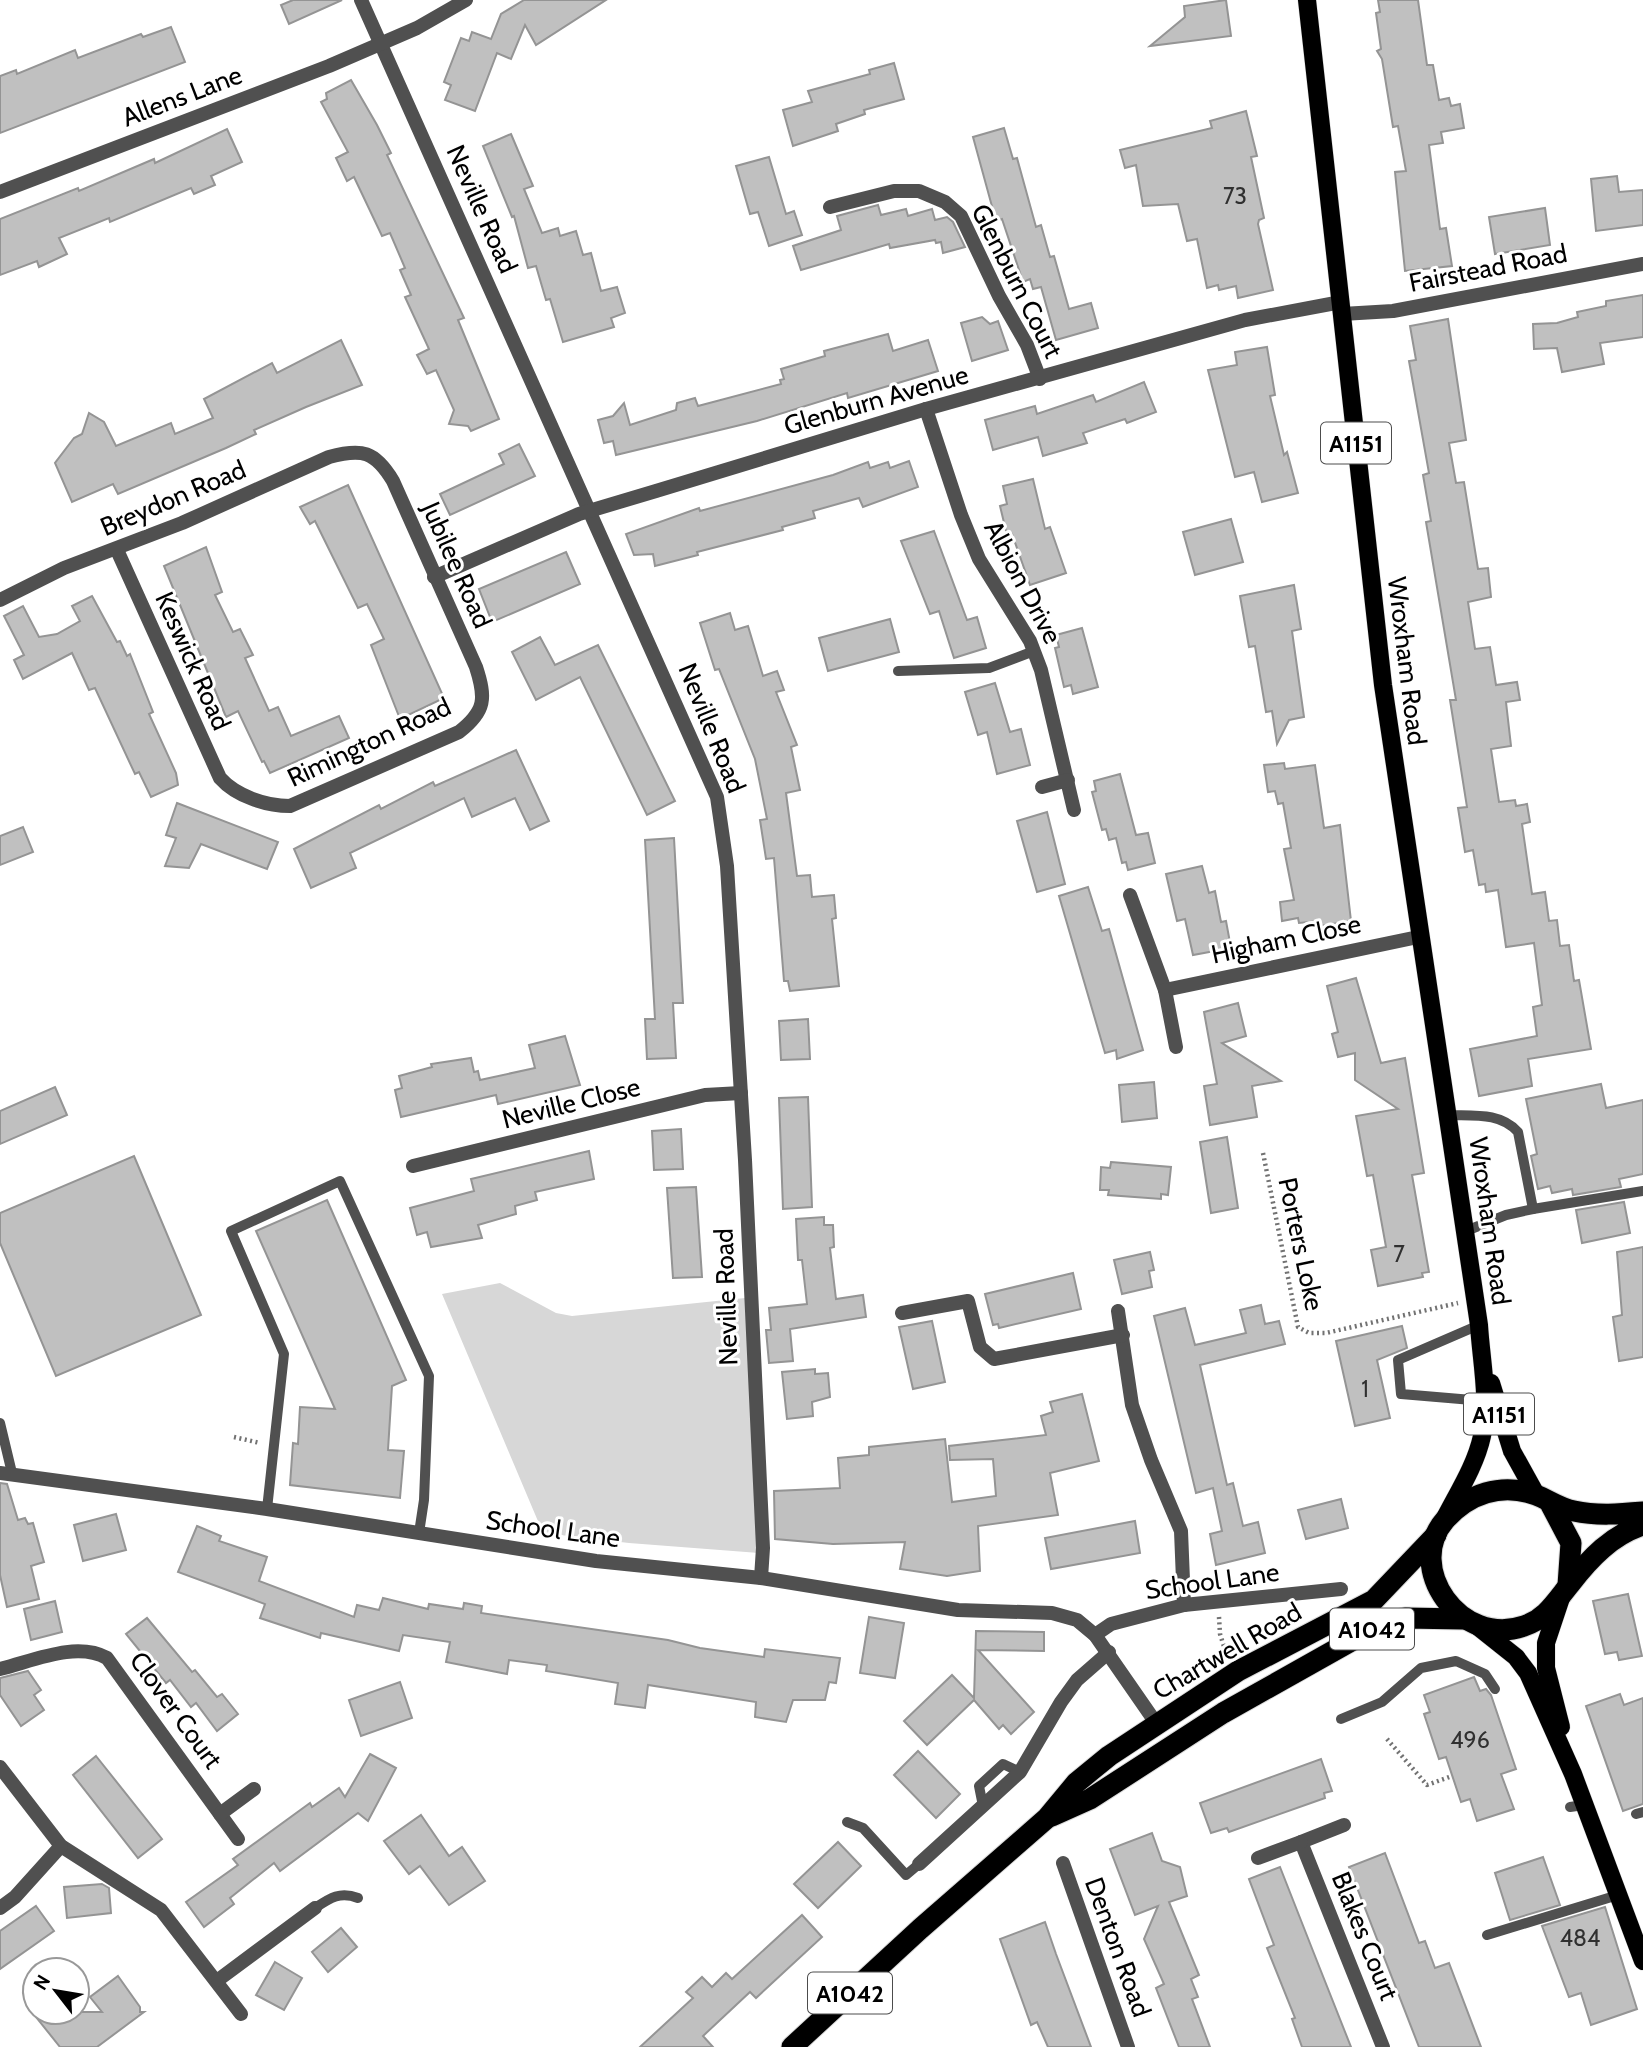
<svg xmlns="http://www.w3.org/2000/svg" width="1643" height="2047" viewBox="0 0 1643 2047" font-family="Cabin,sans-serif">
<rect width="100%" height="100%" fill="#fff"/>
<path fill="#d7d7d7" d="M500 1283 556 1313 572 1316 745 1298 759 1553 629 1543 543 1533 442 1294Z"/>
<g fill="#c0c0c0" stroke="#949494" stroke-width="2">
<path d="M293 0H342L289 24 281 5Z"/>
<path d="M524 0H606L536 45 525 25 511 59 497 53 475 111 445 100 451 85 444 82 461 38 469 41 472 32 491 39 501 14Z"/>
<path d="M1226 0 1231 36 1150 46 1185 17 1184 6Z"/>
<path d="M1378 0H1418L1427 65H1433L1439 100 1449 98 1451 106 1460 104 1464 128 1441 132 1443 143 1429 145 1440 229 1446 228 1452 266 1405 271 1395 172 1406 171 1398 126 1393 127 1382 59 1377 51 1381 49 1376 13 1380 12Z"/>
<path d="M171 27 185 62 0 133V76L16 70 17 74 75 50 78 58 141 34 143 37Z"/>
<path d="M894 63 904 99 864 110 865 114 836 124 838 131 793 146 783 110 812 102 808 91 870 74 869 70Z"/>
<path d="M351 80 377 125 391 153 387 155 464 318 458 320 499 419 471 431 468 426 449 424 454 410 436 370 427 374 417 355 429 349 405 297 411 295 400 270 405 268 390 233 382 236 354 177 347 181 336 158 348 152 321 102 327 99 326 93Z"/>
<path d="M1246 111 1257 156 1251 157 1264 218 1259 220 1258 224 1273 290 1238 298 1236 286 1219 290 1218 285 1207 288 1197 239 1187 241 1178 204 1143 206 1136 165 1125 168 1120 150 1212 128 1210 121Z"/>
<path d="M1004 128 1013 159 1017 158 1036 227 1041 225 1050 257 1054 256 1069 309 1091 303 1098 328 1056 340 1041 287 1033 289 1030 279 1023 282 1002 219 996 221 973 137Z"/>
<path d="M227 129 242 162 211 176 215 185 194 194 191 188 110 222 109 218 59 238 67 254 39 267 37 261 0 275V219L78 188 79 191 154 159 155 163Z"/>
<path d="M511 134 533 186 524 189 542 233 558 228 560 236 576 231 583 255 591 253 601 291 617 287 625 313 611 318 614 327 563 342 550 299 546 300 536 266 528 268 514 216 512 217 483 146Z"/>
<path d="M769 157 786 214 794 211 802 235 769 246 758 212 750 214 736 166Z"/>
<path d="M1617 176 1619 192 1643 190V225L1596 231 1591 179Z"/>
<path d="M878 205 881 215 906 209 908 216 932 209 935 220 947 217 953 222 965 247 943 253 941 242 936 243 935 240 890 248 889 244 801 270 793 246 841 230 837 216Z"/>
<path d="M1545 208 1550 245 1495 254 1489 217Z"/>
<path d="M1643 295V337L1600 343 1604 364 1562 372 1557 348 1534 349 1533 324 1557 323 1578 317 1577 312 1606 306V301Z"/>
<path d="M982 317 990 324 998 321 1008 350 972 361 961 323Z"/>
<path d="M1448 319 1466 440 1449 443 1456 483 1464 482 1478 569 1488 568 1491 597 1468 602 1475 649 1490 647 1496 685 1517 682 1520 700 1506 702 1511 746 1491 749 1499 802 1515 800 1516 806 1527 804 1530 822 1522 824 1532 894 1545 892 1549 921 1557 920 1560 946 1569 945 1574 981 1579 980 1591 1049 1528 1059 1532 1086 1479 1096 1470 1049 1537 1036 1533 1007 1542 1005 1534 943 1506 947 1498 890 1486 892 1485 884 1479 885 1473 850 1465 852 1458 808 1467 807 1450 700H1456L1426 522 1431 521 1423 475 1429 473 1409 361 1416 360 1410 326Z"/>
<path d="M888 334 893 351 928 340 938 371 848 398 847 393 757 421 616 455 613 441 604 443 598 420 613 416 624 403 630 425 676 410 677 403 695 398 698 406 781 384 780 380 784 379 781 369 825 356 824 351Z"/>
<path d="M341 340 362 385 306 407 254 430 256 434 226 448 118 494 113 484 72 502 55 463 74 438 82 434 89 413 104 422 116 446 171 423 175 434 213 418 204 399 272 363 277 373Z"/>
<path d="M1267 347 1275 395 1270 396 1284 455 1287 452 1298 493 1262 502 1254 472 1235 477 1208 370 1237 365 1235 352Z"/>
<path d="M1144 382 1156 412 1127 423 1125 419 1083 433 1087 443 1043 456 1038 437 993 450 985 420 1035 406 1037 414 1093 395 1096 402Z"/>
<path d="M519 444 535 476 450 515 440 494 504 464 499 454Z"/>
<path d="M909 461 918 487 863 507 859 498 813 511 815 518 782 527 783 530 697 552 698 555 655 566 653 554 634 555 626 534 699 508 700 511 833 475 868 462 870 468 888 462 890 468Z"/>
<path d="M1033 479 1045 529 1050 527 1066 573 1030 585 1012 534 1007 535 1000 506 1007 504 1003 486Z"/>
<path d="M348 485 444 698 400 719 371 645 384 639 367 604 358 608 315 521 310 524 300 507Z"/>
<path d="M1231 519 1243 562 1195 575 1183 532Z"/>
<path d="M934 531 967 620 977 617 986 648 954 658 939 611 930 614 901 541Z"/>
<path d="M206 547 222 592 215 595 233 632 240 629 253 655 245 658 269 711 278 707 291 736 339 716 349 738 270 773 264 761 262 762 238 711 226 717 164 566Z"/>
<path d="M566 552 580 584 492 622 479 589Z"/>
<path d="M1294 585 1301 629 1292 631 1304 717 1289 720 1277 744 1272 711 1266 712 1255 646 1249 647 1240 596Z"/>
<path d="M92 596 117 642 120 641 127 656 130 654 153 712 149 714 176 773 178 785 151 797 139 772 135 774 95 688 89 690 72 653 23 679 14 660 24 655 4 616 23 606 39 637 57 634 80 621 72 606Z"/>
<path d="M730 613 735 630 748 626 763 676 777 671 784 690 776 692 797 745 791 747 800 790 786 793 797 876 810 875 812 897 834 895 836 918 832 919 839 986 790 991 788 981H784L774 858 766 859 760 820 767 819 755 759 719 669 715 670 700 623Z"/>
<path d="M890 619 899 652 828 671 819 638Z"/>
<path d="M1082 628 1098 687 1073 694 1071 685 1064 687 1055 648 1059 647 1056 635Z"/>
<path d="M540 637 555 665 598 645 675 801 647 815 580 677 536 700 512 652Z"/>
<path d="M995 683 1010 732 1021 729 1030 765 997 774 987 732 978 735 965 692Z"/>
<path d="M516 750 549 821 530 830 515 798 472 817 464 798 350 853 356 868 311 888 294 849 379 805 381 809 433 782 435 786Z"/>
<path d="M1284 763 1285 769 1315 765 1324 828 1340 825 1351 921 1320 926 1319 921 1299 923 1298 918 1282 921 1280 902 1294 900 1284 849 1291 848 1283 803 1278 804 1275 791 1268 792 1264 765Z"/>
<path d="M1120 774 1136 835 1148 833 1155 863 1128 870 1126 862 1122 863 1116 838 1109 840 1106 829 1102 830 1092 792 1096 791 1094 781Z"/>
<path d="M177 803 278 842 267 869 201 844 189 868 165 866 176 838 166 835Z"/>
<path d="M1047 812 1065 884 1037 892 1017 821Z"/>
<path d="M23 827 33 852 0 865V836Z"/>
<path d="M674 838 683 1003H673L676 1058 647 1059 645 1019H655L645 840Z"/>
<path d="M1202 866 1209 893 1215 891 1221 922 1226 921 1231 948 1193 955 1185 919 1177 921 1166 874Z"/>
<path d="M1088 887 1102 931 1109 929 1143 1050 1117 1059 1116 1050 1105 1053 1059 896Z"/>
<path d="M1356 978 1381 1063 1405 1058 1424 1173 1412 1175 1429 1272 1422 1273 1423 1277 1378 1286 1371 1250 1386 1247 1373 1175 1367 1176 1356 1116 1398 1109 1355 1080V1053L1338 1057 1332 1034 1338 1032 1327 986Z"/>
<path d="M1238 1003 1246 1036 1222 1043 1281 1081 1252 1086 1257 1117 1210 1125 1204 1086 1217 1084 1204 1012Z"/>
<path d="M808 1019 810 1059 781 1060 779 1021Z"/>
<path d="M565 1036 580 1085 498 1104 496 1095 401 1117 395 1090 402 1088 399 1076 432 1067 431 1064 471 1058 474 1072 478 1071 480 1080 535 1068 529 1045Z"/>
<path d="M1154 1082 1157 1118 1122 1122 1119 1085Z"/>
<path d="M1601 1084 1606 1108 1643 1100V1174L1619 1179 1621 1187 1573 1195 1572 1189 1552 1193 1550 1186 1538 1189 1531 1156 1537 1154 1526 1099Z"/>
<path d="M55 1087 67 1115 0 1144V1111Z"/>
<path d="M808 1097 812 1207 783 1209 779 1098Z"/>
<path d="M681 1129 683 1169 654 1170 652 1131Z"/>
<path d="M1227 1137 1238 1208 1211 1213 1200 1142Z"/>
<path d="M589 1151 594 1179 535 1192 537 1200 515 1206 516 1214 478 1225 482 1238 431 1247 427 1232 417 1235 410 1208 474 1191 471 1179Z"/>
<path d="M134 1156 201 1315 56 1376 0 1243V1213Z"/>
<path d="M1111 1162 1171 1167 1168 1195 1161 1194V1199L1108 1195 1109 1190H1100L1101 1167 1110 1168Z"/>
<path d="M696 1187 702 1277 673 1278 667 1188Z"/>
<path d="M327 1200 406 1380 392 1386 388 1450 404 1451 400 1498 290 1485 293 1443 298 1444 300 1407 335 1409 256 1231Z"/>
<path d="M1624 1202 1630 1233 1582 1243 1576 1210Z"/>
<path d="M824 1217V1225H833L834 1247 830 1248 836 1299 863 1295 866 1317 790 1329 793 1361 769 1363 766 1330H771L769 1308 807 1304 802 1260H798L796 1219Z"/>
<path d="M1643 1247V1357L1619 1361 1613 1317 1622 1315 1617 1252Z"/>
<path d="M1150 1252 1154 1270 1149 1271 1152 1287 1122 1294 1114 1260Z"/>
<path d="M1073 1273 1081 1309 999 1328 998 1324 993 1325 985 1294Z"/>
<path d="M1261 1305 1265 1324 1279 1321 1285 1344 1200 1365 1227 1485 1233 1483 1243 1526 1258 1522 1265 1553 1216 1565 1210 1534 1222 1531 1213 1488 1196 1493 1154 1316 1185 1308 1195 1345 1246 1333 1240 1310Z"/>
<path d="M932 1321 945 1382 913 1389 899 1327Z"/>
<path d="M1402 1326 1407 1348 1377 1360 1390 1418 1355 1426 1336 1341Z"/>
<path d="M815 1369V1374L828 1373 830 1397 812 1402 813 1416 787 1419 782 1372Z"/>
<path d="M1082 1394 1099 1461 1050 1473 1058 1515 978 1526 980 1571 947 1576 900 1569 905 1542 833 1544 775 1539 774 1491 840 1488 838 1458 869 1455V1447L945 1439 952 1502 996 1496 993 1459 950 1460 949 1446 1046 1435 1041 1416 1053 1412 1050 1402Z"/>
<path d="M0 1483 7 1484 18 1520 25 1518 28 1524 33 1523 44 1562 31 1566 39 1599 7 1607 0 1575Z"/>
<path d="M1341 1499 1348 1528 1306 1539 1298 1510Z"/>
<path d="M116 1514 126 1550 83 1561 74 1525Z"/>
<path d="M1135 1521 1140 1553 1051 1569 1045 1538Z"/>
<path d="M197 1526 221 1536 219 1541 267 1557 259 1581 354 1617 357 1605 379 1610 383 1598 428 1609 429 1604 463 1609 464 1603 482 1606 481 1613 668 1640 700 1648 764 1657 765 1649 840 1658 836 1683 829 1682 825 1700H793L786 1722 755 1717 756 1702 648 1685 645 1708 615 1704 618 1683 546 1671 547 1665 509 1660 507 1674 446 1662 450 1642 403 1635 399 1651 321 1633 320 1638 260 1618 265 1604 178 1572Z"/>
<path d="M1628 1594 1642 1656 1619 1660 1617 1652 1605 1654 1593 1601Z"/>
<path d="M55 1601 62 1632 31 1640 24 1609Z"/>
<path d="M869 1617 904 1623 895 1678 860 1673Z"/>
<path d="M147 1618 192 1672 195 1670 217 1697 222 1694 238 1714 217 1731 196 1703 191 1707 170 1680 166 1683 126 1634Z"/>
<path d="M976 1631 1044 1632V1651L978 1650 1034 1712 1011 1734 1003 1725 999 1729 974 1700 927 1745 904 1721 952 1675 974 1698Z"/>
<path d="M28 1671 41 1690 34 1695 44 1710 21 1726 0 1695V1678Z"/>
<path d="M1474 1677 1480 1691 1486 1689 1491 1695 1516 1769 1501 1774 1514 1809 1477 1821 1470 1799 1461 1802 1446 1757 1439 1759 1424 1714 1430 1712 1424 1695Z"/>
<path d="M400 1682 412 1718 361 1736 349 1700Z"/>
<path d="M1620 1694 1624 1705 1643 1698V1804L1623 1811 1586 1706Z"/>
<path d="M918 1751 960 1794 936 1818 894 1775Z"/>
<path d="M370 1754 396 1768 368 1821 358 1813 280 1871 274 1863 230 1898 234 1904 204 1927 186 1902 238 1865 233 1859 310 1803 312 1807 339 1788 345 1797Z"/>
<path d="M96 1756 162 1839 138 1858 73 1775Z"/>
<path d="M1321 1759 1332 1791 1324 1793 1325 1798 1229 1832 1227 1828 1211 1833 1200 1803Z"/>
<path d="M421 1815 449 1856 462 1847 485 1881 449 1905 420 1866 409 1874 384 1841Z"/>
<path d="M1152 1833 1162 1861 1180 1867 1187 1896 1169 1902 1199 1975 1191 1979 1198 1997 1192 1999 1210 2047H1179L1156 1988 1164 1984 1144 1939 1158 1906 1135 1915 1110 1849Z"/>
<path d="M838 1842 861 1866 818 1908 794 1884Z"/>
<path d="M1385 1853 1419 1943 1425 1941 1435 1968 1449 1963 1481 2047H1419L1349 1867Z"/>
<path d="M1543 1857 1560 1905 1510 1920 1495 1873Z"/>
<path d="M1280 1867 1313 1951 1351 2047H1302L1292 2019 1295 2018 1267 1948 1274 1945 1249 1879Z"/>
<path d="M102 1884 109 1888 111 1913 67 1918 64 1887Z"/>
<path d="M36 1906 54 1931 0 1969V1931Z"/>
<path d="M1605 1907 1637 2009 1591 2025 1581 1993 1569 1997 1542 1926Z"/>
<path d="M802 1915 822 1937 756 1998 750 1992 703 2036 713 2047H640L693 1998 686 1992 702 1977 712 1987 726 1973 732 1979Z"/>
<path d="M1045 1922 1056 1954 1091 2047H1048L1037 2022 1031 2025 1000 1939Z"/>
<path d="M341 1928 357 1947 328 1972 312 1952Z"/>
<path d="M275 1962 302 1978 284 2010 256 1995Z"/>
<path d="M118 1976 140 2007V2012H144L97 2047H60L32 2012H102L90 1997Z"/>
</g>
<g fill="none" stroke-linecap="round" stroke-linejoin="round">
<defs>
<g id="primary">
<path d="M1307 0 1383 685 1479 1325C1481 1360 1490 1401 1482 1436 1476 1464 1459 1491 1446 1516"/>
<path d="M1491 1383 1512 1451 1537 1496"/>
<path d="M1477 1626 1516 1657 1528 1673 1573 1774 1643 1961"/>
<path d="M1561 1727 1546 1668V1643L1561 1598"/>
</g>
<g id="highway">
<path d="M1551 1505 1571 1543 1568 1585"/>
<path d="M1643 1512C1620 1514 1597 1516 1574 1511 1559 1508 1549 1500 1536 1495 1501 1482 1468 1494 1445 1520 1404 1567 1460 1648 1524 1626 1546 1619 1556 1601 1570 1584 1590 1558 1612 1535 1643 1525"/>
<path d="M1052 1816 1090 1799 1223 1713 1376 1627 1405 1618 1463 1619"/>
<path d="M792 2047 920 1929 1047 1818 1076 1783 1109 1756 1238 1671 1374 1600 1436 1535"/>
</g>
</defs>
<use href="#primary" stroke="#dbdbdb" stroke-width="19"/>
<use href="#highway" stroke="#dbdbdb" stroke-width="23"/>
<g stroke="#727272" stroke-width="4.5" stroke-dasharray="2 3.5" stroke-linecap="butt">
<path d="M1263 1153 1298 1327 1309 1333H1326L1458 1303"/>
<path d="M234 1437 260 1443"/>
<path d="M1219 1617 1220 1634 1226 1653"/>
<path d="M1387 1739 1427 1785 1452 1776"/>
</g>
<g stroke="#505050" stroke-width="10">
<path d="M898 671 989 668 1034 651"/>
<path d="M1448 1115C1473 1116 1500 1112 1518 1132L1533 1209 1506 1215 1466 1231"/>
<path d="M1533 1209 1643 1191"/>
<path d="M1479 1325 1398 1360 1401 1394 1484 1401"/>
<path d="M0 1423 12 1473"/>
<path d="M267 1509 284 1354 231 1231 340 1181 429 1376 424 1500 419 1533"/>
<path d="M1341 1719 1382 1702 1421 1668 1456 1661 1485 1674 1495 1689"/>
<path d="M983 1806 979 1786 1003 1764 1020 1772"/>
<path d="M1570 1807 1584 1805"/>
<path d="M1636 1814 1643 1812"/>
<path d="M847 1822 863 1828 906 1875 919 1864"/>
<path d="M315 1908C330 1898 340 1891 358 1898"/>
<path d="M1487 1935 1618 1895"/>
</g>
<g stroke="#505050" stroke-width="14">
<path d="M361 0 717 797 727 866 745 1160 763 1548 761 1578"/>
<path d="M0 192 329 66 417 28 466 0"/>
<path d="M830 207 894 191H919L945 202 961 216 999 296 1027 345 1040 379"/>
<path d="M1342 314 1393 311 1643 264"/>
<path d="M926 409 961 515 979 559 1030 641 1041 670 1074 810"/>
<path d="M434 577 579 514 656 491 926 409 1245 320 1341 302"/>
<path d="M0 600 64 568 182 523 329 457C362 448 375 451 393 481L476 667C486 698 486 711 459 732L290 806C266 806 236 796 220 778L117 550"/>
<path d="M1042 787 1068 780"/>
<path d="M1130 895 1165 990 1418 937"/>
<path d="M1165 990 1176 1047"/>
<path d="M413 1166 705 1095 741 1093"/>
<path d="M1118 1311 1132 1405 1151 1460 1181 1531 1184 1605"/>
<path d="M902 1313 968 1301 980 1347 994 1359 1123 1335"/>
<path d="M0 1473 267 1509 596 1561 761 1578 958 1610 1052 1613 1077 1620 1095 1635 1156 1723"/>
<path d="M1095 1635 1111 1624 1184 1605 1341 1589"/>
<path d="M0 1669C33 1661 76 1641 107 1658L238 1839"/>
<path d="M0 1767 61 1846 161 1910 241 2014"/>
<path d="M220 1814 254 1789"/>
<path d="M1344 1825 1301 1842 1383 2047"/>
<path d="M1258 1858 1301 1842"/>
<path d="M1063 1863 1128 2047"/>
<path d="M919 1864 1020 1772 1061 1702 1077 1680 1109 1652"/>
<path d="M0 1908 15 1897 61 1846"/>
<path d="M218 1980 315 1908"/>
</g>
<use href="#primary" stroke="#000" stroke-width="18"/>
<use href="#highway" stroke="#000" stroke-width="21"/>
</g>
<g text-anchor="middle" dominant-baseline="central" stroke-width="6" stroke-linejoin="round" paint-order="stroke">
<g font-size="23" fill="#303030">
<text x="1235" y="196">73</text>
<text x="1399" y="1254">7</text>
<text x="1365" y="1389">1</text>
<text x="1470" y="1740">496</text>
<text x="1580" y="1938">484</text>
</g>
<g fill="#fff" stroke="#4c4c4c" stroke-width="2">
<rect x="1321" y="422.5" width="70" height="41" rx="5"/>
<rect x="1464" y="1393.5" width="70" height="41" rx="5"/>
<rect x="1330" y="1608.5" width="84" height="41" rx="5"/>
<rect x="808" y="1972.5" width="84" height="41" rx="5"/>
</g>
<g font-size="24" font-weight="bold" fill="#000">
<text x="1356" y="443">A1151</text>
<text x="1499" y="1414">A1151</text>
<text x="1372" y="1629">A1042</text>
<text x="850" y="1993">A1042</text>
</g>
<g font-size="26" fill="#000" stroke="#fff">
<text transform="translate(182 96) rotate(-21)">Allens Lane</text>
<text transform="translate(482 209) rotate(66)">Neville Road</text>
<text transform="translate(1488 268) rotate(-11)">Fairstead Road</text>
<text transform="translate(1017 281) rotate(63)">Glenburn Court</text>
<text transform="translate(876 400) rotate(-16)">Glenburn Avenue</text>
<text transform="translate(173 498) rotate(-23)">Breydon Road</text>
<text transform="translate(457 565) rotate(66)">Jubilee Road</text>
<text transform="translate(1023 582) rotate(62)">Albion Drive</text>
<text transform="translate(193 661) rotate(66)">Keswick Road</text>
<text transform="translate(1407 661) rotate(83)">Wroxham Road</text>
<text transform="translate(712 728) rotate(68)">Neville Road</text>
<text transform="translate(369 742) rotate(-25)">Rimington Road</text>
<text transform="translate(1286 939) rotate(-12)">Higham Close</text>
<text transform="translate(571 1103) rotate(-14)">Neville Close</text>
<text transform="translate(1490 1221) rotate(82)">Wroxham Road</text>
<text transform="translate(1301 1244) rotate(78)">Porters Loke</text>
<text transform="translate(726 1297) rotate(-92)">Neville Road</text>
<text transform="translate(553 1529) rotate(8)">School Lane</text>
<text transform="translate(1212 1581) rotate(-8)">School Lane</text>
<text transform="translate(1227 1651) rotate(-30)">Chartwell Road</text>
<text transform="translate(176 1710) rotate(54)">Clover Court</text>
<text transform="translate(1365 1936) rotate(68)">Blakes Court</text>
<text transform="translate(1118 1947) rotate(70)">Denton Road</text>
</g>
</g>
<g transform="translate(56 1991) rotate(301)"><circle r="33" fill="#ffffff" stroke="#999999" stroke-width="2"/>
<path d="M0-5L12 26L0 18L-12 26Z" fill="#000000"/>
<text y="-10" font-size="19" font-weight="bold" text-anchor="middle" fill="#000000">N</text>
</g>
</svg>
